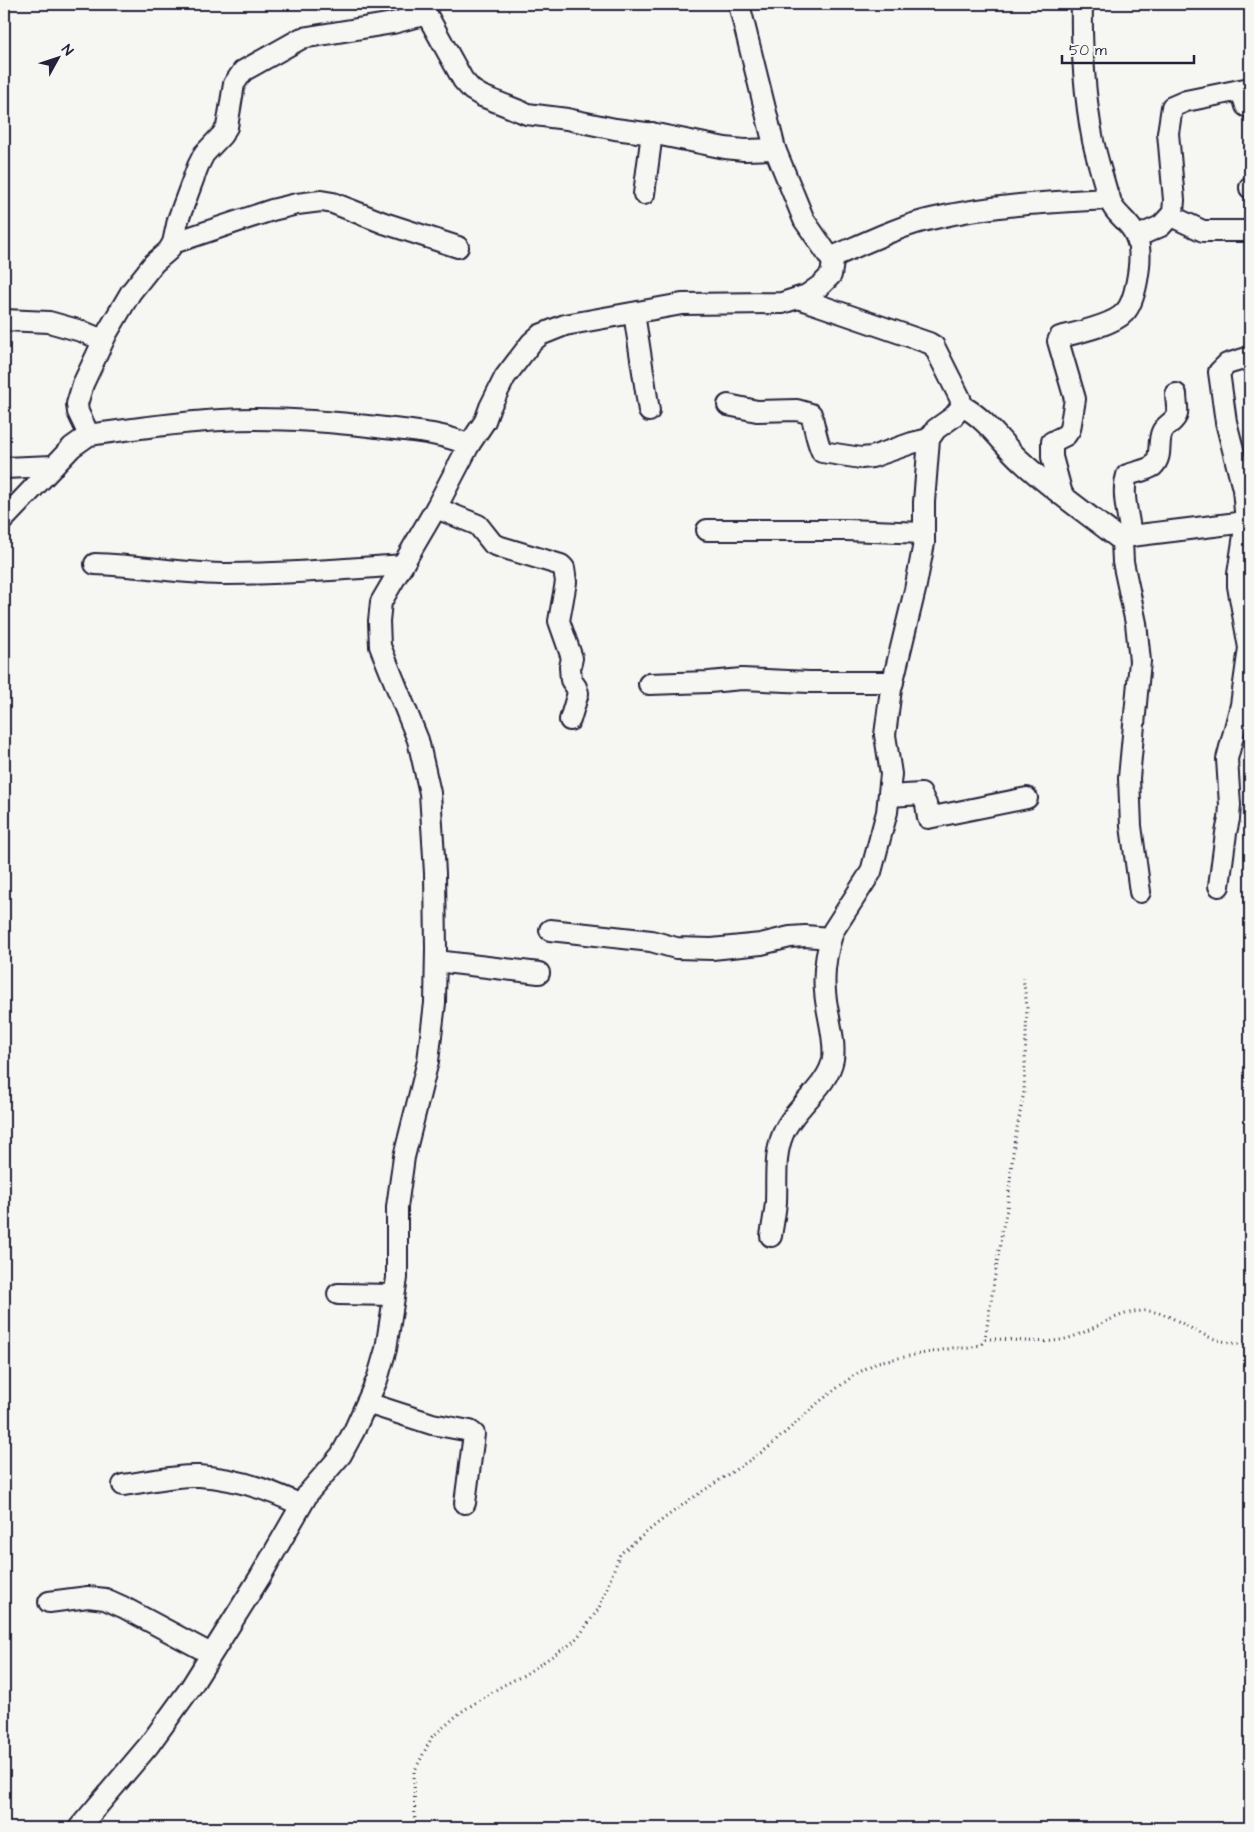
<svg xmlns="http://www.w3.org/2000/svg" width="1254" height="1832" viewBox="0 0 1254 1832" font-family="'Architects Daughter',sans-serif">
<rect width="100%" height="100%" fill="#f6f6f2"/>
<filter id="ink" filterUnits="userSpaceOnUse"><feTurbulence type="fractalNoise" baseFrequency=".02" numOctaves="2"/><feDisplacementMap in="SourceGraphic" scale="10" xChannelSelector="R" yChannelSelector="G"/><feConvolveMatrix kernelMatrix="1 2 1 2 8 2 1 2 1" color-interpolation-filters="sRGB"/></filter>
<g filter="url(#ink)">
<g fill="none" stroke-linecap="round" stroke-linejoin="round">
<defs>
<g id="minor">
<path d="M421 4 463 80 472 90 482 96 527 114 567 119 615 129 661 135 725 148 744 150 775 149"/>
<path d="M1241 90 1246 106 1250 108"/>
<path d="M1250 187V188"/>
<path d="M644 194 652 133"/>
<path d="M1171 216 1203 231H1245L1250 229"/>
<path d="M1136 237 1161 226 1173 213 1174 200 1168 133 1172 107 1186 101 1250 88"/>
<path d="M173 243 272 210 297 204 321 201 333 203 384 223 458 247"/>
<path d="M830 258C861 245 899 226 931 219 989 205 1050 202 1110 199"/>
<path d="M634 313 649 411"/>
<path d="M4 320 49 322 81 331 103 340"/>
<path d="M728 405 757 411 797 410 811 414C815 427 816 440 822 452L861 458 872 457 912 443 929 439"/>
<path d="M962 406C987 419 1001 443 1021 461 1052 490 1089 515 1122 541"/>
<path d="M89 435 78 412 77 404 83 384 107 333 131 292 154 263 168 251 173 243 178 220 198 166 204 154 222 135 227 127 234 84 243 71 302 38 393 23 427 14"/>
<path d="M4 468 53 466"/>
<path d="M1062 494 1052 457V442L1066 435 1070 429 1075 399 1058 341 1060 337C1076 333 1113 325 1124 313 1136 302 1141 263 1139 247 1135 221 1114 218 1108 196 1103 178 1097 159 1093 141 1085 100 1081 45 1082 4"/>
<path d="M436 508 478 525 493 544 501 547 561 565 564 568 566 582 559 621 572 658 570 667 571 680 576 687 578 693 570 720"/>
<path d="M4 519 72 447 89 435C133 429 178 422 222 420 273 417 325 421 377 427 409 431 440 432 469 445"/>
<path d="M707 530H847L924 533"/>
<path d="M1131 536C1129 517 1121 494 1127 475 1135 472 1145 471 1153 466 1163 457 1157 443 1162 432 1165 425 1175 422 1177 414 1178 408 1176 401 1176 394"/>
<path d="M95 564C140 565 183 574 228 574 286 574 344 569 403 565"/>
<path d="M649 684 709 682 742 679 809 682H893"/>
<path d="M890 796 921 794 926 804 928 818 1027 798"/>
<path d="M1219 886 1226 833 1229 819 1230 805 1227 759 1241 705 1249 648 1238 586V574L1246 522 1243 489 1226 422 1219 372 1227 364 1250 357"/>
<path d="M1140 892 1131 826 1129 778 1140 661 1136 623 1123 562 1122 541 1125 538 1131 536 1246 522"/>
<path d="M550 930 651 941 676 948 712 949 761 944 790 937 805 936 830 938"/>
<path d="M436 961 539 973"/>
<path d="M771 1236C773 1224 775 1213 776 1202 777 1179 774 1155 783 1134 794 1107 828 1087 833 1059 836 1038 826 1012 825 991 823 971 827 950 833 931L871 872 887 812 891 774 885 735 891 689 915 590 924 543V502L929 439 936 429 953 417 962 406 960 398 934 346 929 343 798 298"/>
<path d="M338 1294 394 1295"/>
<path d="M367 1403 432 1424 470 1431 474 1434 465 1503"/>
<path d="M123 1485C147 1482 174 1475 199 1476 234 1478 270 1490 301 1505"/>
<path d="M49 1602 88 1597 105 1599 123 1607 211 1654"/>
<path d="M79 1828 149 1745 191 1687 260 1577 309 1492 341 1455 354 1431 377 1380 386 1349 397 1278V1207L404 1157 428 1061 435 1003 436 949 435 873 430 793 418 740 380 646 379 621 381 602 436 508 469 445 485 421 490 407 505 377 531 343 540 335 565 325 682 304 782 303 807 295 821 285 831 275 833 262 804 220 775 149 739 4"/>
</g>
</defs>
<use href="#minor" stroke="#22223b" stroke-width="24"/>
<g stroke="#22223b" stroke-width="3" stroke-dasharray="1 4" stroke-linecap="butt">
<path d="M985 1339C1013 1338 1042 1346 1069 1338 1095 1330 1117 1311 1145 1311 1168 1311 1188 1329 1209 1337 1222 1342 1236 1344 1250 1345"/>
<path d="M415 1828 414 1772 432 1737 461 1712 502 1686 524 1675 572 1643 582 1632 599 1608 620 1554 658 1523 688 1501 768 1448 819 1402 853 1376 877 1362 953 1348H968L981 1345 985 1339 1002 1231 1007 1209 1014 1144 1024 1092 1027 1006 1023 978"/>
</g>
<use href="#minor" stroke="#f6f6f2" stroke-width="20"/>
</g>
</g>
<rect width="1254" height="1832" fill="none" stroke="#f6f6f2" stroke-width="20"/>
<rect x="10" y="10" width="1234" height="1812" fill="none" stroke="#22223b" stroke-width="2" filter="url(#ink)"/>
<g transform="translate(58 58) rotate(50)" stroke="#f6f6f2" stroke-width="4" paint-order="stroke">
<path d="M0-4L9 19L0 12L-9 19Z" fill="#22223b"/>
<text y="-8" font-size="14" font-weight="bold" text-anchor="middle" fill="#22223b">N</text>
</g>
<path d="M1062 55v8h132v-8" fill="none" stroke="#22223b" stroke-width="2.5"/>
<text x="1069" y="55" font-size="15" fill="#22223b" stroke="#f6f6f2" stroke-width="4" paint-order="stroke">50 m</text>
</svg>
